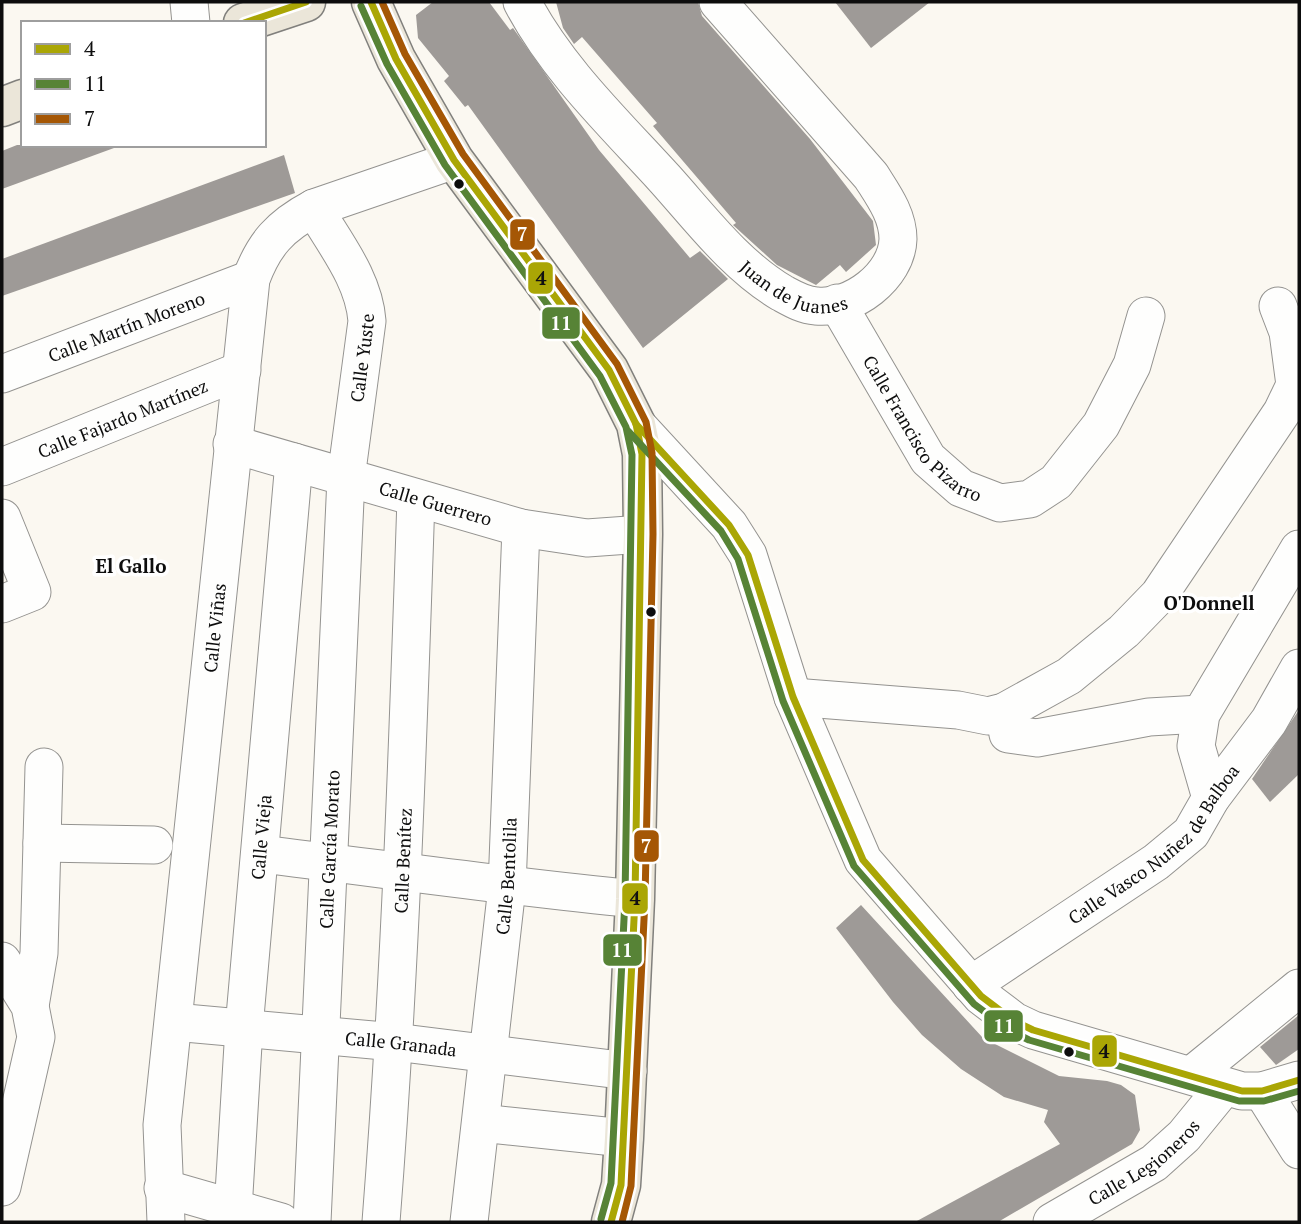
<svg xmlns="http://www.w3.org/2000/svg" width="1301" height="1224" viewBox="0 0 1301 1224" font-family="'PT Serif',serif">
<rect width="100%" height="100%" fill="#fbf8f1"/>
<g fill="#9e9a97">
<path d="M433 2H489L510 30 513 28 599 150 690 258 700 251 728 279 643 348 468 105 465 107 444 81 449 76 418 38 416 15Z"/>
<path d="M556 2H698L702 16 810 139 873 221 876 245 846 272 840 265 816 285 777 265 733 225 736 223 653 126 657 123 582 37 574 44 563 28Z"/>
<path d="M835 2H930L871 48Z"/>
<path d="M17 145H113L114 148 2 189V151Z"/>
<path d="M284 155 295 193 2 296V259Z"/>
<path d="M1299 710V774L1270 802 1252 779Z"/>
<path d="M861 905 983 1038 1059 1076 1107 1081 1121 1085 1135 1095 1140 1130 1132 1144 998 1222H915L1060 1144 1044 1122 1048 1110 1004 1097 961 1069 922 1035 893 1002 836 928Z"/>
<path d="M1299 1015V1049L1276 1065 1260 1047Z"/>
</g>
<g fill="none" stroke-linecap="round" stroke-linejoin="round">
<defs>
<g id="minor">
<path d="M189 2 191 23"/>
<path id="s1" d="M522 2C557 69 614 123 665 179 701 219 735 265 782 293 793 299 803 305 816 306 852 310 897 276 898 239 898 215 883 195 871 176L718 2"/>
<path id="s2" d="M837 303 928 459 961 488 1000 503 1030 499 1056 482 1101 425 1132 365 1146 316"/>
<path id="s3" d="M2 374 251 279"/>
<path d="M636 424 729 525 748 555 793 697 863 860 981 996 1014 1021 1033 1030 1242 1091H1262L1299 1080"/>
<path id="s4" d="M232 444 521 528 587 538 643 534"/>
<path id="s5" d="M2 467 242 370"/>
<path d="M2 518 32 592 2 604"/>
<path d="M793 697 958 710 988 716 1004 712 1069 676 1124 631 1159 595 1282 412 1295 385 1288 332 1278 306"/>
<path d="M1004 712 1008 734 1037 738 1149 717 1201 714"/>
<path d="M1211 798 1196 746 1201 714 1299 549"/>
<path d="M42 843 154 845"/>
<path d="M261 854C385 869 510 887 635 899"/>
<path d="M2 961 30 1006 36 1037 2 1187"/>
<path id="s6" d="M971 985 1156 862 1191 833 1211 798 1269 721 1299 668"/>
<path d="M30 1006 39 953 44 767"/>
<path id="s7" d="M174 1022 395 1042 628 1071"/>
<path d="M1192 1075 1299 988"/>
<path d="M1262 1091 1299 1150"/>
<path d="M481 1123 624 1138"/>
<path d="M163 1188 281 1222"/>
<path id="s8" d="M233 1210 244 1028 294 462"/>
<path id="s9" d="M166 1222 162 1125 251 279C264 244 280 226 314 208L454 160"/>
<path id="s10" d="M312 1222 346 478 367 321C364 279 335 244 314 208"/>
<path id="s11" d="M381 1222C400 981 408 740 416 498"/>
<path id="s12" d="M469 1222 507 887 521 528"/>
<path id="s13" d="M1052 1222 1154 1163 1184 1136 1224 1087"/>
</g>
<g id="major">
<path d="M371 2 396 59 454 160 609 370 636 424 642 454 643 534 635 899 624 1138 621 1185 611 1222"/>
<path d="M243 23 306 2"/>
<path d="M2 107 23 99"/>
</g>
</defs>
<use href="#minor" stroke="#949390" stroke-width="39"/>
<use href="#major" stroke="#81807d" stroke-width="41"/>
<use href="#minor" stroke="#fefefd" stroke-width="37"/>
<use href="#major" stroke="#ebe6d9" stroke-width="38"/>
<defs>
<g id="bus-1">
<path d="M371 2 396 59 454 160 609 370 636 424 642 454 635 899 621 1185 611 1222"/>
<path d="M244 23 306 2"/>
<path d="M636 424 729 525 748 555 793 697 863 860 981 996 1014 1021 1033 1030 1242 1091H1262L1299 1080"/>
</g>
<g id="bus-2">
<path d="M361 6 387 64 445 165 600 376 626 427 632 455 625 899 611 1183 601 1219"/>
<path d="M628 431 721 531 738 559 783 701 854 866 974 1004 1009 1030 1029 1040 1239 1101H1264L1299 1091"/>
</g>
<path id="bus-3" d="M382 2 405 54 463 154 617 364 646 422 652 453 653 534 645 899 631 1186 622 1222"/>
</defs>
<use href="#bus-1" stroke="#fff" stroke-width="12"/>
<use href="#bus-2" stroke="#fff" stroke-width="12"/>
<use href="#bus-3" stroke="#fff" stroke-width="12"/>
<use href="#bus-1" stroke="#aaa605" stroke-width="7"/>
<use href="#bus-2" stroke="#578336" stroke-width="7"/>
<use href="#bus-3" stroke="#a55705" stroke-width="7"/>
</g>
<g fill="#0d0d0d" stroke="#fff" stroke-width="2.5">
<circle cx="459" cy="184" r="6"/>
<circle cx="651" cy="612" r="6"/>
<circle cx="1069" cy="1052" r="6"/>
</g>
<g text-anchor="middle" dominant-baseline="central" stroke-width="7" stroke-linejoin="round" paint-order="stroke">
<g font-size="18" fill="#0d0d0d" stroke="#fff">
<text stroke="none"><textPath href="#s1" startOffset="402">Juan de Juanes</textPath></text>
<text stroke="none"><textPath href="#s3" startOffset="133">Calle Martín Moreno</textPath></text>
<text stroke="none"><textPath href="#s10" startOffset="866">Calle Yuste</textPath></text>
<text stroke="none"><textPath href="#s5" startOffset="130">Calle Fajardo Martínez</textPath></text>
<text stroke="none"><textPath href="#s2" startOffset="154">Calle Francisco Pizarro</textPath></text>
<text stroke="none"><textPath href="#s4" startOffset="212">Calle Guerrero</textPath></text>
<text stroke="none"><textPath href="#s9" startOffset="597">Calle Viñas</textPath></text>
<text stroke="none"><textPath href="#s8" startOffset="374">Calle Vieja</textPath></text>
<text stroke="none"><textPath href="#s6" startOffset="233">Calle Vasco Nuñez de Balboa</textPath></text>
<text stroke="none"><textPath href="#s10" startOffset="373">Calle García Morato</textPath></text>
<text stroke="none"><textPath href="#s11" startOffset="362">Calle Benítez</textPath></text>
<text stroke="none"><textPath href="#s12" startOffset="348">Calle Bentolila</textPath></text>
<text stroke="none"><textPath href="#s7" startOffset="228">Calle Granada</textPath></text>
<text stroke="none"><textPath href="#s13" startOffset="110">Calle Legioneros</textPath></text>
</g>
<g font-size="19" font-weight="bold" fill="#0d0d0d" stroke="#fff">
<text x="131" y="565">El Gallo</text>
<text x="1209" y="602">O'Donnell</text>
</g>
</g>
<g stroke="#fff" stroke-width="2.5">
<rect x="509" y="218" width="27" height="33" rx="7" fill="#a55705"/>
<rect x="527" y="261" width="27" height="34" rx="7" fill="#aaa605"/>
<rect x="541" y="306" width="40" height="34" rx="7" fill="#578336"/>
<rect x="633" y="829" width="27" height="34" rx="7" fill="#a55705"/>
<rect x="621" y="882" width="28" height="33" rx="7" fill="#aaa605"/>
<rect x="602" y="933" width="41" height="34" rx="7" fill="#578336"/>
<rect x="983" y="1009" width="41" height="34" rx="7" fill="#578336"/>
<rect x="1091" y="1034" width="27" height="34" rx="7" fill="#aaa605"/>
</g>
<g font-size="19" text-anchor="middle" font-weight="bold" fill="#fff">
<text x="522" y="241">7</text>
<text x="561" y="330">11</text>
<text x="646" y="853">7</text>
<text x="622" y="957">11</text>
<text x="1004" y="1033">11</text>
</g>
<g font-size="19" text-anchor="middle" font-weight="bold" fill="#111">
<text x="541" y="285">4</text>
<text x="635" y="905">4</text>
<text x="1104" y="1058">4</text>
</g>
<rect width="1301" height="1224" fill="none" stroke="#0d0d0d" stroke-width="7"/>
<rect x="21" y="21" width="245" height="126" fill="#ffffff" stroke="#9e9e9e" stroke-width="2"/>
<rect x="35" y="44" width="35" height="10" fill="#aaa605" stroke="#9e9e9e" stroke-width="2"/>
<text x="84" y="56" font-size="21" fill="#0d0d0d">4</text>
<rect x="35" y="79" width="35" height="10" fill="#578336" stroke="#9e9e9e" stroke-width="2"/>
<text x="84" y="91" font-size="21" fill="#0d0d0d">11</text>
<rect x="35" y="114" width="35" height="10" fill="#a55705" stroke="#9e9e9e" stroke-width="2"/>
<text x="84" y="126" font-size="21" fill="#0d0d0d">7</text>
</svg>
